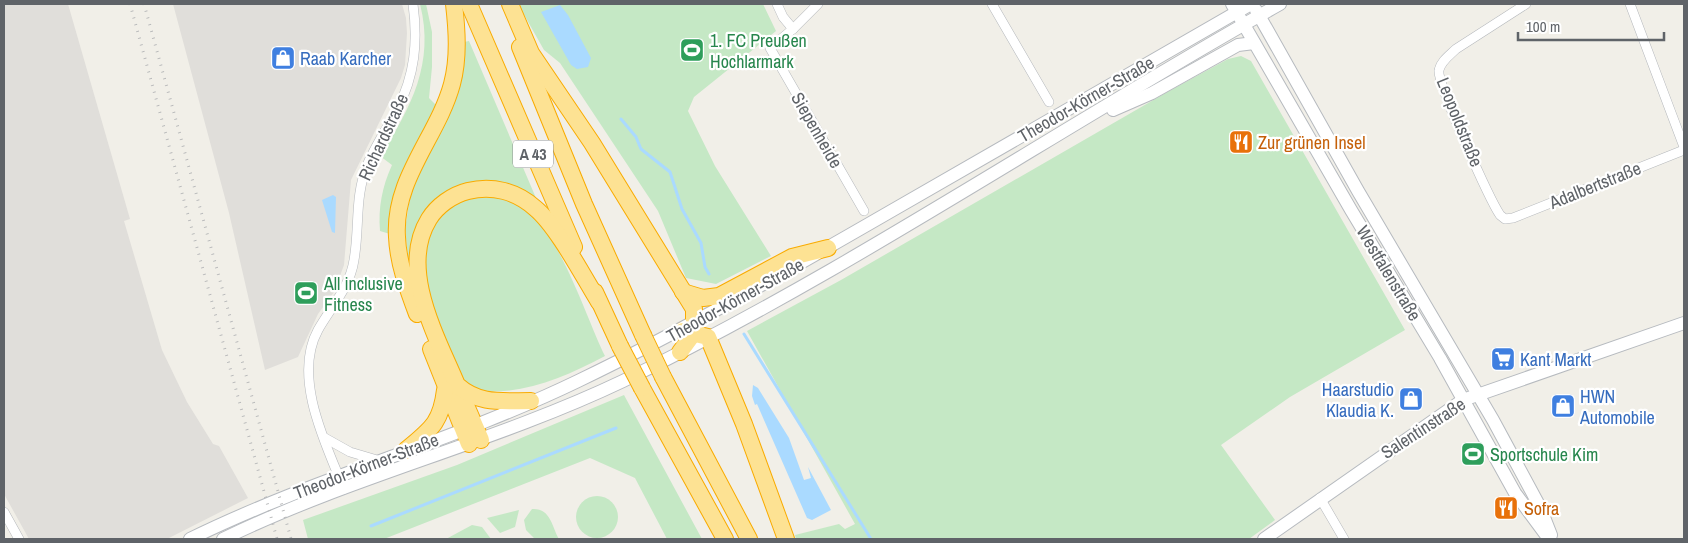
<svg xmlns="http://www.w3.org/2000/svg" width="1688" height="543" viewBox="0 0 1688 543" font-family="'Archivo Narrow',sans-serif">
<rect width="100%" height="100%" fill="#f1efe8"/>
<g fill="#e0deda">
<path d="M4 4H68L130 219 124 221 162 350 187 402 213 444 219 446 248 498 167 539H29L4 494Z"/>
<path d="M173 4H402L406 18 407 33 405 65 401 78 351 180 344 265 334 292 318 314 298 357 265 370 229 213Z"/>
</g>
<g fill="#c5e8c5">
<path d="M420 4H426L432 32V67L429 98 438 107 390 234 380 231C378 208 382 187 392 165L380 156C411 108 435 63 420 4Z"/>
<path d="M518 4H763L776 31 694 97 688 111 715 166 771 256 716 284 686 278 658 211 560 63 544 50Z"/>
<path d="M469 41 536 198 518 189 493 182 428 208 419 221 412 241 410 275 405 229 412 184 464 42Z"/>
<path d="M1241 56 1251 61 1405 330 1290 397 1221 445 1275 520 1249 539H796L795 535 839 524 845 529 855 524 747 331 841 280 1169 91 1228 59Z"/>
<path d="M486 195C500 198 511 200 523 207 559 230 587 320 605 356 561 379 520 397 469 390 457 371 450 351 442 330 427 290 411 252 442 215 447 209 453 203 460 200 468 197 478 197 486 195Z"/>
<path d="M624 395 702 539H667L635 478 590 458 384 539H308L303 520 457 465Z"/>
<circle cx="597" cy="517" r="21"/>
<path d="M532 509C551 508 552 527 559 539H535L526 530 524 520Z"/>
<path d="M519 510 515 527 500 533 487 518Z"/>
<path d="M472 525 482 527 491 539H446Z"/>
</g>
<g fill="#aadaff">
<path d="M560 5 568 15 591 58 588 67 577 69 571 65 541 12Z"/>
<path d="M333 195 336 197 335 233 332 232 322 200Z"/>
<path d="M753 385 758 388 789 438 804 480 811 478 808 467 831 510 812 520 807 518 757 404 755 405 752 396Z"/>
</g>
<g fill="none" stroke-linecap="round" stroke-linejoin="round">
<g stroke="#aadaff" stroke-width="3">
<path d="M621 119 636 137 641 149 670 172 682 209 701 243 705 267 709 274"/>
<path d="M744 334 871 539"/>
<path d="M371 526 616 428"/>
</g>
<defs>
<g id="street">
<path d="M777 4 783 17 793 29"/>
<path d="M818 4 793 29 770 48 864 211"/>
<path d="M992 4 1049 102"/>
<path d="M1526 4 1456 49C1450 55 1441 61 1439 70 1436 82 1490 200 1500 215L1505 219 1513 218 1684 150"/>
<path d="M1630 4 1684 147"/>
<path d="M325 438 350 452 377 460"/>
<path d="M344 489C326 445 292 377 318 330 331 307 350 287 354 260 360 226 354 197 368 163 376 145 387 128 397 110 415 75 418 42 413 4"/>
<path d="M1320 498 1344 539"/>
<path d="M4 512 19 539"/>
</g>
<g id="secondary">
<path d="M1232 4 1351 210 1440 358 1515 493 1549 539"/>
<path d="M1256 10 1358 191 1493 420 1540 507 1551 535"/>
<path d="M1113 110 1152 93 1238 45 1254 43"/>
<path d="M190 539C316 477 452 442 578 381 686 329 789 270 893 210 1013 142 1131 72 1251 4"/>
<path d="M223 539C352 476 493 443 623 381 850 271 1060 127 1280 4"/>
<path d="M1264 539 1463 400 1684 323"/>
</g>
<g id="highway">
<path d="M469 4 574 247"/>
<path d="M510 4 531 53 592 143 694 309V333L680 352"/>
<path d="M520 47 584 204 643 335"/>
<path d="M595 292 620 346"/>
<path d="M683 292 703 298 719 296 792 257 828 248"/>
<path d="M417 314C408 290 398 263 397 237 393 179 438 136 452 84 459 58 457 30 454 4"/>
<path d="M683 331 708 337 744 424 786 539"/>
<path d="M431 349 469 444"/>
<path d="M663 377 749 539"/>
<path d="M458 387 481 440"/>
<path d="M642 388 725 539"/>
<path d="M531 401C502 401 479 405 457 385 437 337 398 269 429 219 437 206 452 195 468 191 492 185 516 191 535 208 557 226 583 276 599 302"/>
<path d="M406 450C431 429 441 423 445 390"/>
</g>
</defs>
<use href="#street" stroke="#b5b8bc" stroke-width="10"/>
<use href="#secondary" stroke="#b6babf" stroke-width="14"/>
<use href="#highway" stroke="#f9ab00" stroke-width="18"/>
<use href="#street" stroke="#fff" stroke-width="9"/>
<use href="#secondary" stroke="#fff" stroke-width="12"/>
<use href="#highway" stroke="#fde293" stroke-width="16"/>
<g stroke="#b6b7b8" stroke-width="3" stroke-dasharray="1 6" stroke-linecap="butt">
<path d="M130 4 277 539"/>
<path d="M144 4 291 539"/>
</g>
<defs>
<g id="highway-bridge">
<path d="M643 335 663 377"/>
<path d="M620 346 642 388"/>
</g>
</defs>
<use href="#highway-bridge" stroke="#f9ab00" stroke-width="18" stroke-linecap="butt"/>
<use href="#highway-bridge" stroke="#fde293" stroke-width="16"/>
</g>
<defs>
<symbol id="stadium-square" viewBox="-11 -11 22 22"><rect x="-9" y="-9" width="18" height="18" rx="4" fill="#2e9e5b" stroke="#fff"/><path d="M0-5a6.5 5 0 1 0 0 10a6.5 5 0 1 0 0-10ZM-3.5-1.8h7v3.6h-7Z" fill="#fff"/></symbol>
<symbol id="shop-square" viewBox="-11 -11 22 22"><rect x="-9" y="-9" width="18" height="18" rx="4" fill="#3f7fe0" stroke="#fff"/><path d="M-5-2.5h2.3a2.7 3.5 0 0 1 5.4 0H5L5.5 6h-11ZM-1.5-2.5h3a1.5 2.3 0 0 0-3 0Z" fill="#fff"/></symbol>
<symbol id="restaurant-square" viewBox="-11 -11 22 22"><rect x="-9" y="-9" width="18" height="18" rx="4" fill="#e8710a" stroke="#fff"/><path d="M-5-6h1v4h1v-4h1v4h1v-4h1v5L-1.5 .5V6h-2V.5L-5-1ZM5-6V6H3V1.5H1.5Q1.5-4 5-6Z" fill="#fff"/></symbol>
<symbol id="supermarket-square" viewBox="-11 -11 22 22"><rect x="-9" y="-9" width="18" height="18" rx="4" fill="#3f7fe0" stroke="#fff"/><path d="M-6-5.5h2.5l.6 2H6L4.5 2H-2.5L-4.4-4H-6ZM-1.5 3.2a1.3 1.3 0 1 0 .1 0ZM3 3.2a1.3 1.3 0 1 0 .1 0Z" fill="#fff"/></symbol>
</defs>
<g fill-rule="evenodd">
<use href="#stadium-square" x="678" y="36" width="28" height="28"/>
<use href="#shop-square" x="269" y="44" width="28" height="28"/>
<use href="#restaurant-square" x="1227" y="128" width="28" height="28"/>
<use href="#stadium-square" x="292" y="279" width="28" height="28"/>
<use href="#supermarket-square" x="1489" y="345" width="28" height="28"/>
<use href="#shop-square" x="1397" y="385" width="28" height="28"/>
<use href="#shop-square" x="1549" y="392" width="28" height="28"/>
<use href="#stadium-square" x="1459" y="440" width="28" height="28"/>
<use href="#restaurant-square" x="1492" y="494" width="28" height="28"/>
</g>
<g text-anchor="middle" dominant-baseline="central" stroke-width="4.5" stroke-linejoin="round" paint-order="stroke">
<rect fill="#fff" stroke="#8f9295" stroke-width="1" x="513" y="140.5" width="40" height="27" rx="4"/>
<g font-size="16" font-weight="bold" fill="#5f6368">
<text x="533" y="154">A 43</text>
</g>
<g font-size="18" fill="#27864d" stroke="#fff" text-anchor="start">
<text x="710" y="40">1. FC Preußen<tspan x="710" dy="21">Hochlarmark</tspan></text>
<text x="324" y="283">All inclusive<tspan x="324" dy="21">Fitness</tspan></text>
<text x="1490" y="454">Sportschule Kim</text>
</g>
<g font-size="18" fill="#366cbe" stroke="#fff" text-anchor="start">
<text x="300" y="58">Raab Karcher</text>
<text x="1520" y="359">Kant Markt</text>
<text x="1394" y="389" text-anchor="end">Haarstudio<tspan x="1394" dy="21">Klaudia K.</tspan></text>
<text x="1580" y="396">HWN<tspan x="1580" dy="21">Automobile</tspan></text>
</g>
<g font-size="18" fill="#5f6368" stroke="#fff">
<text transform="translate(1086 99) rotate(-30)">Theodor-Körner-Straße</text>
<text transform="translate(1460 122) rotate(68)">Leopoldstraße</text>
<text transform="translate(817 130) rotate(60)">Siepenheide</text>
<text transform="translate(383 137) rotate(-65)">Richardstraße</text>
<text transform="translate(1595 185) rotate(-22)">Adalbertstraße</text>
<text transform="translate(1389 273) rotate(59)">Westfalenstraße</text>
<text transform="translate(735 300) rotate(-29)">Theodor-Körner-Straße</text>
<text transform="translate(1423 428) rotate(-33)">Salentinstraße</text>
<text transform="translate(366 466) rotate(-21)">Theodor-Körner-Straße</text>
</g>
<g font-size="18" fill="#c56008" stroke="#fff" text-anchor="start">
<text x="1258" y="142">Zur grünen Insel</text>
<text x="1524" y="508">Sofra</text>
</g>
</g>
<rect width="1688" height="543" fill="none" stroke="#5f6368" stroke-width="10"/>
<path d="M1518 32v8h146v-8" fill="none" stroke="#5f6368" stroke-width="2.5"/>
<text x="1526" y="32" font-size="15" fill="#5f6368" stroke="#ffffff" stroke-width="4" paint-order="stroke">100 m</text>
</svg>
